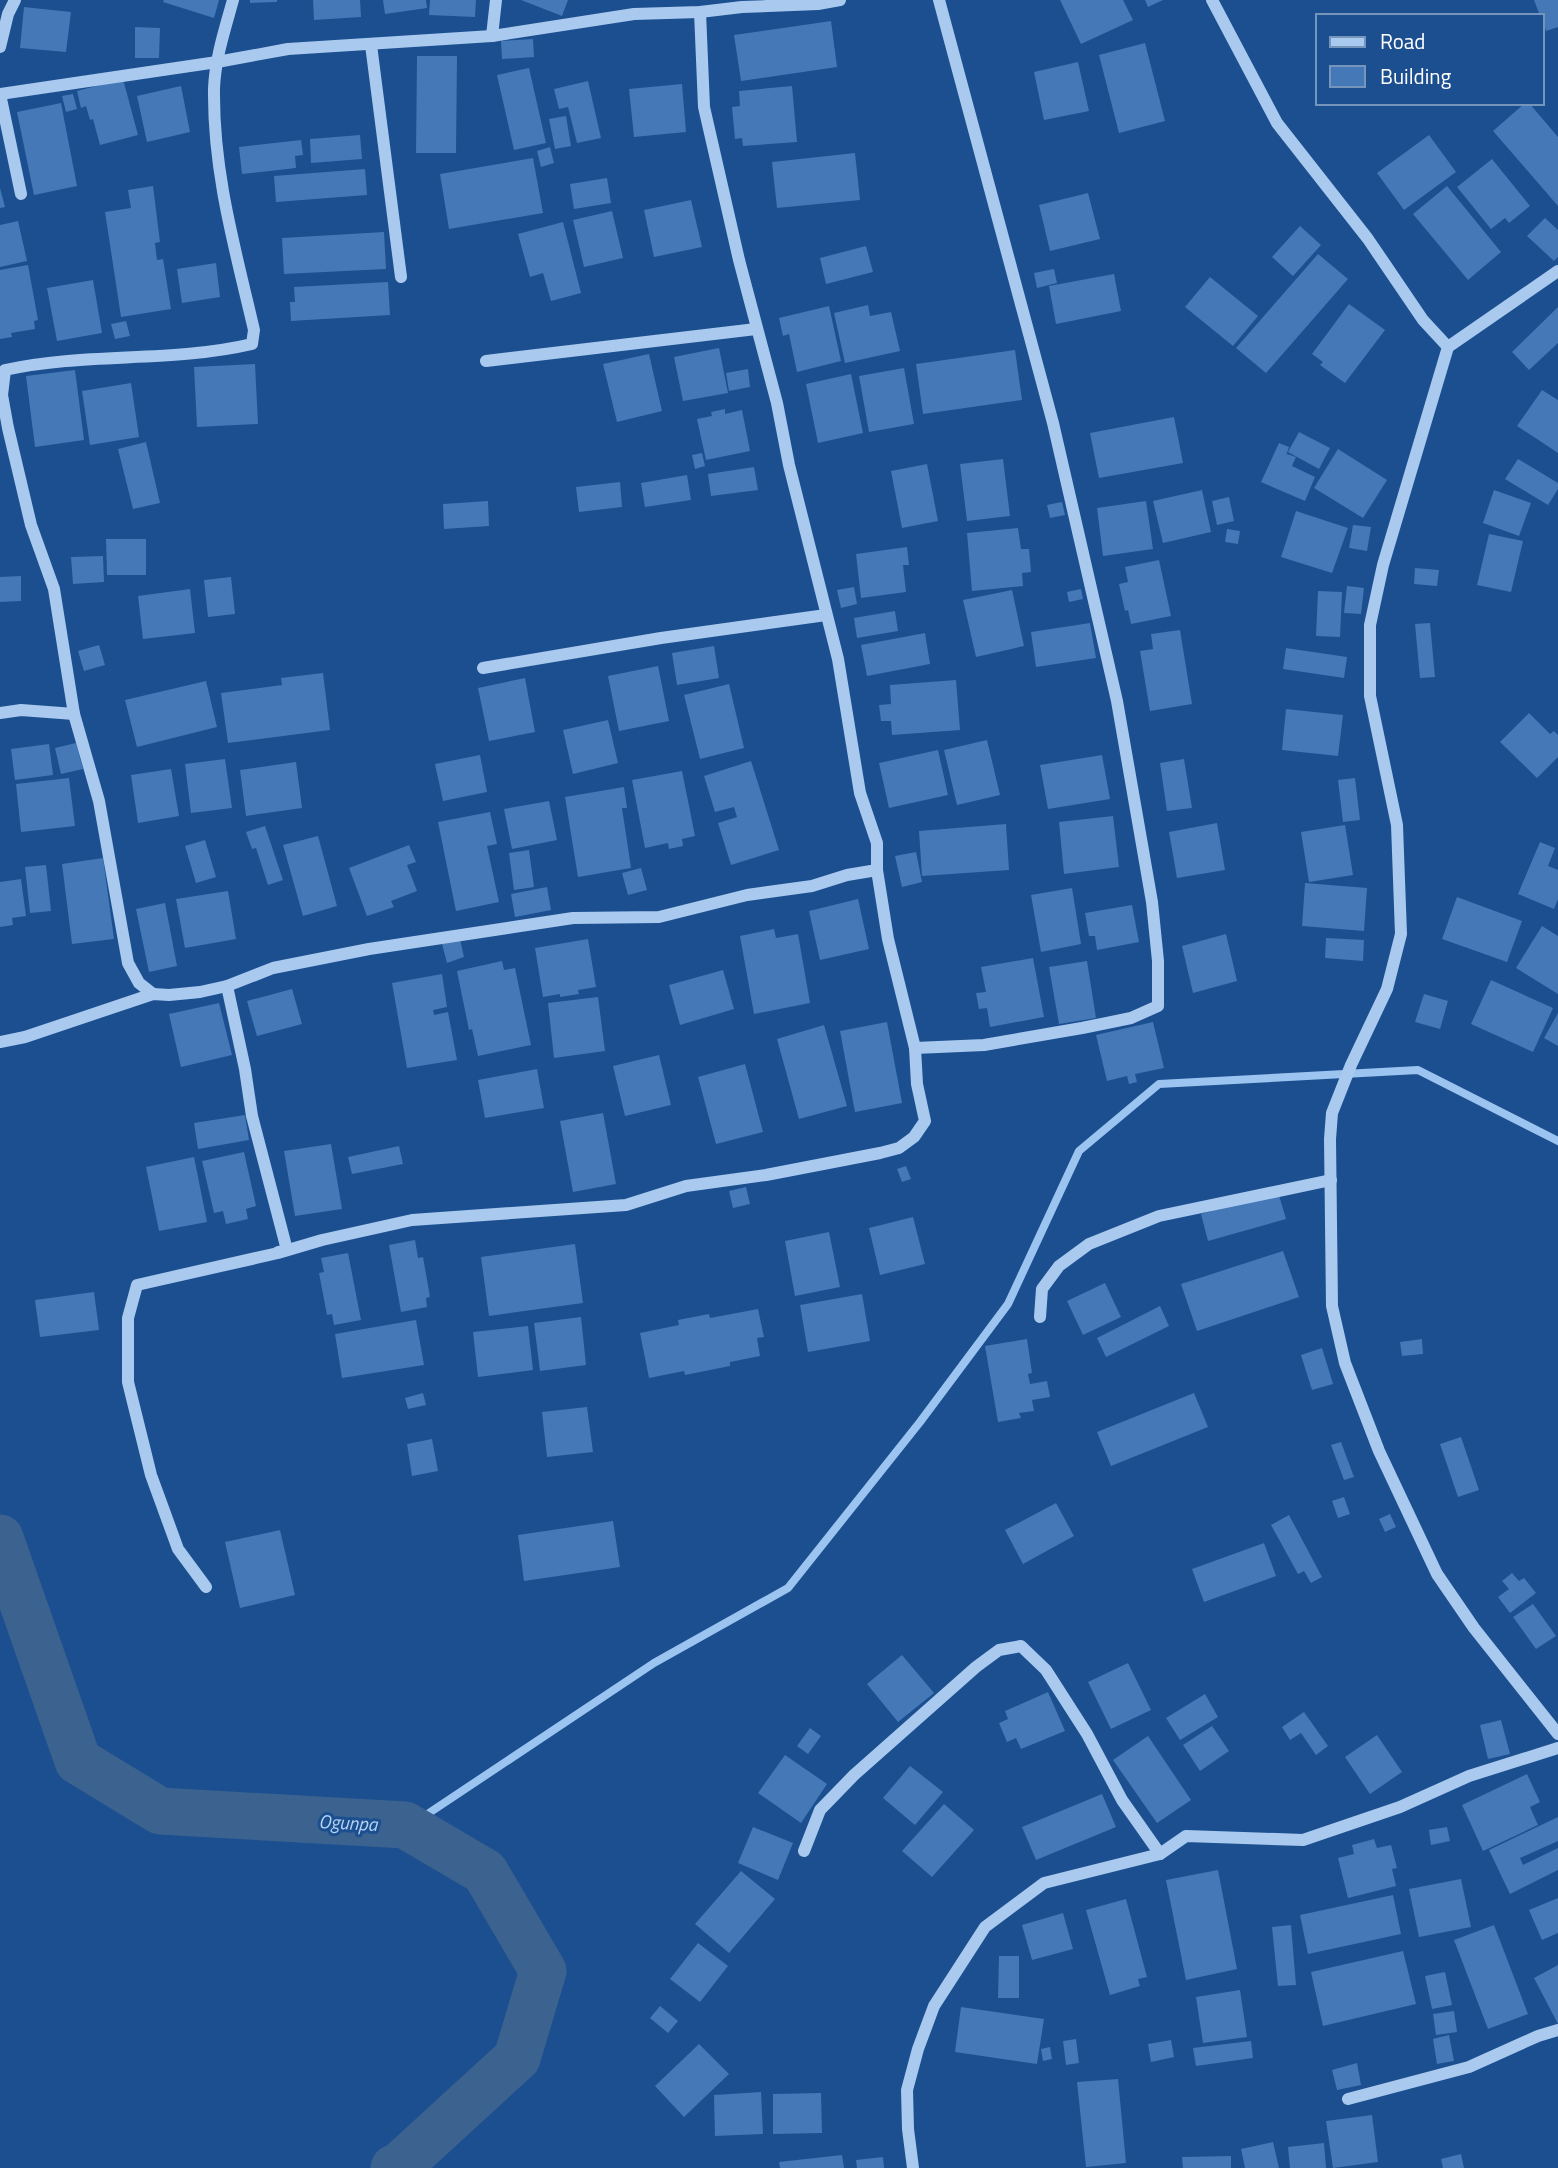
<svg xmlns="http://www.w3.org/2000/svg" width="1558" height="2168" viewBox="0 0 1558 2168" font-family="'Titillium Web',sans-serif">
<rect width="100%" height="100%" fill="#1b4f8f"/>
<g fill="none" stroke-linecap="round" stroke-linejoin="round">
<path stroke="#9cc4f0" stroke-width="8" d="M408 1827 654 1663 788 1588 920 1422 1008 1304 1079 1151 1159 1084 1418 1070 1558 1141"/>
<path stroke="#3c6290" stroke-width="47" d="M0 1538 78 1761 160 1811 405 1825 485 1872 543 1971 517 2058 398 2167 394 2168"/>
</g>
<g fill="#4478b7">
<path d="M164 0H219L214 18 163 2Z"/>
<path d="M250 0H277V2L250 3Z"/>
<path d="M313 0H360L361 17 314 20Z"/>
<path d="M383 0H426L427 8 385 14Z"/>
<path d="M430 0H476L475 17 429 15Z"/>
<path d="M521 0H568L562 16Z"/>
<path d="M1060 0H1123L1133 20 1081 44Z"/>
<path d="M1145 0H1163L1148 7Z"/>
<path d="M1534 0H1558V27L1546 31 1542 16H1540Z"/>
<path d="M24 7 71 12 66 52 20 48Z"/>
<path d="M831 21 837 67 741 81 734 35Z"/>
<path d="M135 27 160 28 159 58H135Z"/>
<path d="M533 39 534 57 502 59 501 41Z"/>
<path d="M1145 43 1165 121 1119 133 1099 55Z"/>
<path d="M417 56H457L456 153H416Z"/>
<path d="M1078 62 1089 111 1044 120 1034 72Z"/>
<path d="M529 68 546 143 514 150 497 75Z"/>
<path d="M123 79 138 135 100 145 93 119 90 120 86 106 81 108 77 91Z"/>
<path d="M588 81 601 138 577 143 568 107 559 109 554 89Z"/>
<path d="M682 84 686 132 634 137 629 89Z"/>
<path d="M181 86 190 132 147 142 137 96Z"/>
<path d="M792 86 797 142 743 146 742 138 735 139 732 107 740 106 739 91Z"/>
<path d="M73 94 77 109 66 112 62 96Z"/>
<path d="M61 103 77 186 34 195 17 112Z"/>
<path d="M1525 103H1529L1558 137V206L1493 131Z"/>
<path d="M566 116 571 146 555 149 549 119Z"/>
<path d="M360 135 362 159 311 163 310 139Z"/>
<path d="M1429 135 1456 172 1404 210 1377 173Z"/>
<path d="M301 140 303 155 295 156 296 168 242 174 239 147Z"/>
<path d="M550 147 554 163 541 167 537 151Z"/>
<path d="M855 153 860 200 777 208 772 162Z"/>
<path d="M533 158 543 213 449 229 440 174Z"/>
<path d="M1492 159 1530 206 1509 223 1505 218 1491 229 1457 187Z"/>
<path d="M365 169 367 195 276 202 274 176Z"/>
<path d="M607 178 611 203 574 209 570 184Z"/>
<path d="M153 186 160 242 155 243 157 260 163 259 171 309 121 317 105 212 131 208 128 190Z"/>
<path d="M1447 186 1501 252 1468 280 1413 214Z"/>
<path d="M0 188 5 207 0 208Z"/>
<path d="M1088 193 1100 239 1050 251 1039 205Z"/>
<path d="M691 200 702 247 654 257 644 210Z"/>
<path d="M612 211 623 258 584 267 573 220Z"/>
<path d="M1545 218 1558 230V257L1554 261 1527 236Z"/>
<path d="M18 221 27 261 0 267V225Z"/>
<path d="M563 222 581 293 551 301 543 273 530 277 518 234Z"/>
<path d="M1300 226 1321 245 1293 276 1272 257Z"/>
<path d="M384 232 386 269 284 274 282 238Z"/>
<path d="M866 246 873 272 826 284 820 258Z"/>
<path d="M1318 254 1348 279 1266 373 1236 348Z"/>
<path d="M216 263 220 297 182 303 177 269Z"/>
<path d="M28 265 38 320 34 321 35 329 11 333 12 337 0 339V270Z"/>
<path d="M1054 269 1057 283 1037 288 1034 273Z"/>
<path d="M1114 274 1121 311 1056 324 1049 286Z"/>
<path d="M1210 277 1258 316 1233 346 1185 307Z"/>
<path d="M93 280 102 333 57 341 47 288Z"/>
<path d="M388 282 390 315 291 321 290 302H295L294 287Z"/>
<path d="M1349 304 1385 330 1345 383 1320 365 1323 362 1312 354Z"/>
<path d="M868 305 870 316 891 312 900 351 845 363 834 313Z"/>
<path d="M829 306 841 361 797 372 789 334 783 336 779 318Z"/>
<path d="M1558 307V343L1529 370 1512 352Z"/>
<path d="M126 321 130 336 115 339 111 324Z"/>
<path d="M719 348 728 393 683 401 674 357Z"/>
<path d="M1015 350 1022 400 923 414 916 364Z"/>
<path d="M649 354 662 411 617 422 603 364Z"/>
<path d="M255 364 258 424 197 427 194 367Z"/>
<path d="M904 368 914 424 869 432 859 376Z"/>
<path d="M748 369 750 387 729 391 726 373Z"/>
<path d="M75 370 84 440 35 447 26 376Z"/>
<path d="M851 374 863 433 818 443 806 384Z"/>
<path d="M131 383 139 437 90 445 82 391Z"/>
<path d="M1542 390 1558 400V453L1517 426Z"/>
<path d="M725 409V414L742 410 750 451 706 460 697 419 712 416 711 412Z"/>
<path d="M1174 417 1183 463 1099 478 1090 433Z"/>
<path d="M1299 432 1330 448 1319 469 1288 452Z"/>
<path d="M146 442 160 503 133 509 118 449Z"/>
<path d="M1279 443 1289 447 1286 456 1287 454 1296 457 1292 466 1315 477 1305 501 1261 482Z"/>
<path d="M1338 449 1387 480 1363 518 1314 488Z"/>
<path d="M702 453 705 466 695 469 692 455Z"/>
<path d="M1003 459 1010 516 967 521 960 464Z"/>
<path d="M1518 459 1558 483V489L1548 505 1505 479Z"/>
<path d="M927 464 938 521 902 528 891 471Z"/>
<path d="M754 467 758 490 711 496 708 474Z"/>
<path d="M687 475 691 500 645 507 641 483Z"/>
<path d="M620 482 622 507 579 512 576 487Z"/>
<path d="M1202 490 1211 532 1163 543 1153 501Z"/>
<path d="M1494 490 1531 503 1519 536 1483 523Z"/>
<path d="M1229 497 1234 521 1217 525 1212 501Z"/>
<path d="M488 501 489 526 444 529 443 504Z"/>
<path d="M1146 501 1153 549 1103 556 1097 508Z"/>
<path d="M1062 502 1065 515 1050 518 1047 505Z"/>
<path d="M1296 511 1348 528 1332 573 1281 557Z"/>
<path d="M1353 525 1371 527 1367 551 1349 548Z"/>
<path d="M1018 528 1021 549H1029L1031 572 1022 573 1023 586 972 591 967 533Z"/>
<path d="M1227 529 1240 531 1238 544 1225 542Z"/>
<path d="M1489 534 1523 541 1511 592 1477 585Z"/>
<path d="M106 539H146V575H107Z"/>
<path d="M907 547 909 565H903L906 592 861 598 856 554Z"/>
<path d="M103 556 104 582 73 584 71 557Z"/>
<path d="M1159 560 1171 616 1131 624 1128 610 1125 611 1119 584 1128 582 1125 567Z"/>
<path d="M1415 568 1439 570 1437 586 1414 584Z"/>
<path d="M21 576V601L0 602V577Z"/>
<path d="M231 577 235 614 208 617 204 580Z"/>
<path d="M1347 586 1364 588 1361 614 1344 613Z"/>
<path d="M854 587 857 604 841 608 837 590Z"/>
<path d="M190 589 195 633 143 639 138 596Z"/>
<path d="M1081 589 1083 599 1069 602 1067 592Z"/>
<path d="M1012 590 1024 646 976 657 963 600Z"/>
<path d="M1318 591 1342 592 1340 637 1316 636Z"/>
<path d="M895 611 898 631 857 638 854 618Z"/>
<path d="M1090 623 1096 658 1036 667 1031 632Z"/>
<path d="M1430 623 1435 677 1420 678 1415 624Z"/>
<path d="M1180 630 1192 704 1150 711 1140 651 1153 649 1151 634Z"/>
<path d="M925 633 930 664 867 676 861 645Z"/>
<path d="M99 645 105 665 84 671 78 651Z"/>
<path d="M714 646 719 678 677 685 672 653Z"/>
<path d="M1286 648 1347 657 1344 678 1283 669Z"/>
<path d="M658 666 669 721 619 731 608 676Z"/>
<path d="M323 673 330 730 228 743 221 693 282 685 281 678Z"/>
<path d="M525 678 535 732 489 741 478 688Z"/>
<path d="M956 680 960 730 892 735 891 721H881L879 705 891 704 890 685Z"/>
<path d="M206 681 217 727 137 747 125 700Z"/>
<path d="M729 684 744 748 700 759 684 695Z"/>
<path d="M1286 709 1343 715 1338 756 1282 750Z"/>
<path d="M1529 713 1550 734 1554 731 1558 735V757L1537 778 1500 742Z"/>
<path d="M608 720 618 763 573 774 563 730Z"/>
<path d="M987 740 1000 795 957 805 944 750Z"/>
<path d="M76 743 83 769 61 774 55 748Z"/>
<path d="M49 744 53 775 15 780 11 749Z"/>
<path d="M938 750 948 795 889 808 879 763Z"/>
<path d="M480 755 487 792 443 801 435 764Z"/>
<path d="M1102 755 1110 799 1048 809 1040 765Z"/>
<path d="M225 759 232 808 191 813 185 764Z"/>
<path d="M1184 759 1192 808 1167 811 1160 763Z"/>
<path d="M751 761 779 850 731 865 718 823 737 817 734 807 715 812 704 776Z"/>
<path d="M296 762 302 808 246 816 240 770Z"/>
<path d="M171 769 179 816 138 823 131 775Z"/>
<path d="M682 771 695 836 682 839 683 846 669 849 668 843 645 848 632 780Z"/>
<path d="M69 778 75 826 21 832 16 784Z"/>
<path d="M1355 778 1360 820 1343 822 1338 780Z"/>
<path d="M624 787 627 808H622L631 868 578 877 565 797Z"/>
<path d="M549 801 557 840 512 849 504 809Z"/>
<path d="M490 812 497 844 487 846 499 902 456 911 438 822Z"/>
<path d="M1113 816 1119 867 1064 874 1059 822Z"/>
<path d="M1217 823 1225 870 1177 878 1169 832Z"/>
<path d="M1006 824 1009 870 922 876 919 831Z"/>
<path d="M1345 825 1353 875 1309 882 1301 832Z"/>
<path d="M265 826 283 880 268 885 256 848 252 849 246 832Z"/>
<path d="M318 836 337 906 303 916 283 845Z"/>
<path d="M205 840 216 877 196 883 185 846Z"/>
<path d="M1540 842 1555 848 1548 866 1558 870V899L1554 909 1518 894Z"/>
<path d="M409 845 416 862 407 865 417 891 391 901 394 907 367 916 349 868Z"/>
<path d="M529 850 534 887 514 890 509 853Z"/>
<path d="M916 852 922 882 902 887 895 856Z"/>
<path d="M103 858 114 939 72 944 62 864Z"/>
<path d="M46 865 51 911 30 913 25 867Z"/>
<path d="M641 868 647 890 628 895 622 873Z"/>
<path d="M21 879 26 916 12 918 13 925 0 927V882Z"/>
<path d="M1305 883 1367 888 1364 931 1302 926Z"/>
<path d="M547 887 551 910 515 917 511 894Z"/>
<path d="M1072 888 1081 944 1041 952 1031 895Z"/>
<path d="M228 891 236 939 185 948 176 899Z"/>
<path d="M1457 897 1522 921 1507 962 1442 939Z"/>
<path d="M858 899 869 949 820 960 809 911Z"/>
<path d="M165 903 177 966 149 972 136 909Z"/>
<path d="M1132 905 1139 942 1097 950 1095 936H1089L1085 913Z"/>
<path d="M1542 926 1558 936V994L1516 968Z"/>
<path d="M774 929 776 938 798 934 810 1003 754 1014 740 936Z"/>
<path d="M1226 934 1237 981 1193 993 1182 946Z"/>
<path d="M1326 938 1364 940 1363 961 1325 958Z"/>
<path d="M460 939 464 957 447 963 442 944Z"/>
<path d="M588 939 596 987 578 990 579 994 560 997V994L543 997 535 948Z"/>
<path d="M1033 958 1044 1017 990 1027 987 1008 979 1009 976 993 986 992 981 967Z"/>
<path d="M502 961 504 970 515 968 531 1045 478 1056 472 1029 469 1030 457 971Z"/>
<path d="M1087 961 1096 1018 1059 1024 1049 967Z"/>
<path d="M723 970 734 1009 680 1025 669 985Z"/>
<path d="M442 974 447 1007 433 1010 434 1015 448 1012 457 1060 407 1068 392 983Z"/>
<path d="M1491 980 1553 1008 1533 1052 1471 1024Z"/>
<path d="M292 989 302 1024 257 1036 247 1001Z"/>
<path d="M1424 994 1448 1001 1440 1029 1415 1022Z"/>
<path d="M598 997 605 1051 554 1058 548 1003Z"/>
<path d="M219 1003 232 1055 181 1067 169 1014Z"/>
<path d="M1558 1013V1046L1544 1038Z"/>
<path d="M887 1022 902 1103 855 1112 840 1031Z"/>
<path d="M1153 1022 1164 1068 1135 1074 1137 1082 1129 1084 1127 1076 1107 1081 1096 1035Z"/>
<path d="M824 1025 847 1106 799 1119 777 1039Z"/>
<path d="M659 1055 671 1105 625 1116 613 1066Z"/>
<path d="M745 1064 763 1132 716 1144 698 1077Z"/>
<path d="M537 1069 544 1108 485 1118 478 1080Z"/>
<path d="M603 1113 616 1184 573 1192 560 1121Z"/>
<path d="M245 1115 249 1140 198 1149 194 1123Z"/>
<path d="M331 1144 342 1209 295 1216 284 1151Z"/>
<path d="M399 1146 403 1164 352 1174 348 1157Z"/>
<path d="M244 1152 256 1206 246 1209 248 1219 226 1224 223 1211 214 1213 202 1161Z"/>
<path d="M194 1157 207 1222 159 1231 146 1167Z"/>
<path d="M906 1166 911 1179 902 1182 897 1169Z"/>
<path d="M746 1187 750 1204 733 1208 729 1191Z"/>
<path d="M1278 1192 1286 1219 1208 1241 1201 1214Z"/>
<path d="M913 1217 925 1264 880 1275 869 1228Z"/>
<path d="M829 1232 840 1287 795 1296 785 1241Z"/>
<path d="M415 1240 418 1258 423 1257 430 1297 426 1298 427 1307 401 1312 389 1245Z"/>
<path d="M575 1244 583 1303 489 1316 481 1257Z"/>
<path d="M1283 1251 1299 1297 1197 1331 1181 1284Z"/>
<path d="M348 1253 361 1320 334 1325 332 1314 327 1315 319 1273 324 1272 321 1258Z"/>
<path d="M1105 1283 1121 1317 1083 1335 1067 1301Z"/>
<path d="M94 1292 99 1330 40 1337 35 1300Z"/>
<path d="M862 1294 870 1341 808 1352 800 1305Z"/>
<path d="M1160 1306 1169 1326 1106 1357 1097 1338Z"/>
<path d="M758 1309 764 1337 757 1338 760 1356 730 1362V1366L685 1375 684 1371 649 1378 640 1333 679 1325 678 1320 709 1314 710 1318Z"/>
<path d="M581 1317 586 1365 540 1371 534 1323Z"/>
<path d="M416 1320 424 1365 342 1378 335 1334Z"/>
<path d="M528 1326 533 1370 478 1377 473 1332Z"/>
<path d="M1027 1339 1032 1373 1028 1374 1030 1384 1047 1381 1050 1397 1032 1400 1034 1411 1019 1413 1021 1418 998 1422 985 1346Z"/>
<path d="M1422 1339 1423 1354 1402 1356 1400 1342Z"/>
<path d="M1322 1348 1333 1384 1312 1390 1301 1355Z"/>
<path d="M423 1393 426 1405 408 1409 405 1398Z"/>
<path d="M1194 1393 1208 1427 1111 1466 1097 1432Z"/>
<path d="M587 1407 593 1452 547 1457 542 1412Z"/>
<path d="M1461 1437 1479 1490 1458 1497 1440 1444Z"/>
<path d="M432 1439 438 1471 412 1476 407 1444Z"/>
<path d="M1341 1442 1354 1477 1344 1480 1331 1445Z"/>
<path d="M1344 1497 1350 1514 1338 1518 1332 1501Z"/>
<path d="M1056 1503 1074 1536 1023 1564 1005 1530Z"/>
<path d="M1390 1514 1396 1527 1385 1532 1379 1519Z"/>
<path d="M1289 1515 1322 1577 1311 1583 1304 1571 1298 1574 1271 1525Z"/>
<path d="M613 1521 620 1567 524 1581 518 1535Z"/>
<path d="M280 1530 295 1595 240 1608 225 1542Z"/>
<path d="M1264 1543 1276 1576 1204 1602 1192 1569Z"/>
<path d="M1512 1573 1519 1581 1524 1578 1536 1593 1510 1613 1498 1597 1509 1589 1502 1581Z"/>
<path d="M1533 1604 1556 1636 1536 1649 1513 1617Z"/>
<path d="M902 1655 934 1693 898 1722 867 1684Z"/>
<path d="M1128 1663 1151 1710 1111 1729 1088 1682Z"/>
<path d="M1048 1692 1065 1731 1021 1749 1016 1738 1007 1742 999 1723 1008 1719 1005 1711Z"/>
<path d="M1205 1694 1218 1717 1180 1740 1166 1718Z"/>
<path d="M1304 1712 1328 1746 1316 1755 1301 1733 1290 1740 1282 1727Z"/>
<path d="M1501 1720 1510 1754 1488 1759 1480 1725Z"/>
<path d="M1212 1726 1229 1751 1200 1771 1183 1745Z"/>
<path d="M810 1728 821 1736 808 1754 797 1746Z"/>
<path d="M1377 1735 1402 1772 1370 1794 1345 1757Z"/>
<path d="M1148 1736 1191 1800 1157 1823 1113 1760Z"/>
<path d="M785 1755 827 1784 801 1823 758 1793Z"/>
<path d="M910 1766 943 1792 915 1825 883 1798Z"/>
<path d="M1527 1774 1540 1802 1530 1807 1538 1825 1483 1851 1462 1805Z"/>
<path d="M1102 1794 1116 1827 1036 1860 1022 1827Z"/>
<path d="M944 1804 974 1830 932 1877 902 1851Z"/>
<path d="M1558 1817V1841L1520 1858 1523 1865 1558 1848V1870L1510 1894 1489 1850Z"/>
<path d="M753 1827 793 1843 778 1880 738 1863Z"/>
<path d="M1447 1827 1450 1841 1431 1845 1429 1830Z"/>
<path d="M1374 1839 1377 1848 1391 1845 1397 1868 1392 1869 1396 1886 1348 1898 1338 1858 1354 1854 1352 1845Z"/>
<path d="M1218 1870 1237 1969 1186 1980 1166 1880Z"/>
<path d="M741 1871 775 1899 729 1953 695 1924Z"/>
<path d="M1461 1879 1471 1927 1419 1937 1409 1889Z"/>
<path d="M1393 1895 1401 1934 1308 1954 1300 1915Z"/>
<path d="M1558 1898V1933L1542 1940 1529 1910Z"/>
<path d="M1126 1899 1147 1977 1138 1979 1140 1986 1110 1995 1086 1910Z"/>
<path d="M1063 1913 1073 1949 1032 1960 1022 1925Z"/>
<path d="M1291 1925 1296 1985 1278 1986 1272 1927Z"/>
<path d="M1494 1925 1528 2014 1488 2029 1454 1940Z"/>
<path d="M698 1943 728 1966 700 2002 670 1979Z"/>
<path d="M1403 1951 1416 2004 1323 2026 1311 1972Z"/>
<path d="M999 1956H1019V1998H998Z"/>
<path d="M1558 1965V2024L1534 1978Z"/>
<path d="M1445 1972 1452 2005 1432 2009 1425 1976Z"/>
<path d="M1240 1990 1247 2037 1203 2043 1196 1997Z"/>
<path d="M660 2006 678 2021 668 2033 650 2018Z"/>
<path d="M961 2007 1044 2019 1037 2064 955 2052Z"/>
<path d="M1454 2011 1457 2032 1436 2035 1433 2014Z"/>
<path d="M1449 2035 1454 2061 1437 2064 1433 2039Z"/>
<path d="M1076 2039 1079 2063 1066 2065 1063 2041Z"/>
<path d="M1171 2040 1174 2057 1151 2062 1148 2044Z"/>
<path d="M1251 2041 1253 2058 1196 2066 1193 2048Z"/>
<path d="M699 2044 729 2074 684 2117 655 2086Z"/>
<path d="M1050 2047 1052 2059 1043 2061 1041 2049Z"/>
<path d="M1357 2063 1361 2085 1337 2090 1332 2070Z"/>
<path d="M1118 2079 1126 2163 1086 2167 1077 2082Z"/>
<path d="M761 2092 763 2134 715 2136 714 2095Z"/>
<path d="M821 2093 822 2133 773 2134V2094Z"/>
<path d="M1372 2115 1378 2162 1333 2168 1326 2121Z"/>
<path d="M1273 2142 1279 2168H1245L1241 2149Z"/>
<path d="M1324 2143 1326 2168H1290L1288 2147Z"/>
<path d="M1461 2154 1464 2168H1443L1441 2159Z"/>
<path d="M842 2155 844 2168H780L779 2162Z"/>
<path d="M1231 2156V2168H1183L1182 2157Z"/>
<path d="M883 2157 884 2168H857L856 2160Z"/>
</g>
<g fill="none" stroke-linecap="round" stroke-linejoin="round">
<g stroke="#a9c9ee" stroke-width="12">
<path d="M1212 0 1277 123 1368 239 1423 320 1448 347"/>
<path d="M492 36 496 0"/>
<path d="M371 45 401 277"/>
<path d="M0 47 8 14 15 0"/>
<path d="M0 94 217 62 288 49 492 36 634 14 700 12 742 7 818 4 840 0"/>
<path d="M0 94 21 194"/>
<path d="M1558 271 1448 347 1383 565 1370 625V696L1397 825 1401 934 1387 989 1351 1065 1332 1113 1330 1139 1332 1306 1345 1363 1379 1451 1437 1574 1474 1628 1558 1734"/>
<path d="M486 361 756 329"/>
<path d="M483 668 661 638 826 615"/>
<path d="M0 713 21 710 74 714"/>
<path d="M227 986 245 1069 252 1116 287 1250 278 1252"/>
<path d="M153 994 139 983 128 963 99 801 74 714 54 589 31 525 8 428 2 395 5 370C86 352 171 363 252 344L254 330C235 248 213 173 214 89 215 59 225 29 233 0"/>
<path d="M0 1042 25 1037 153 994 169 995 200 992 227 986 273 968 369 949 573 918 659 917 747 895 812 886 847 875 877 870"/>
<path d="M915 1048 984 1045 1082 1028 1131 1018 1158 1006V961L1152 902 1117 701 1053 423 939 0"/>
<path d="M1040 1317 1042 1289 1059 1266 1089 1244 1159 1216 1331 1180"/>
<path d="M206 1587 178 1549 151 1475 128 1382V1318L137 1285 278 1253 322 1240 412 1220 626 1205 686 1186 766 1175 880 1153 899 1148 914 1137 925 1121 917 1084 915 1048 888 939 877 870V843L860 793 838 659 789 465 777 403 739 260 704 107 700 12"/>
<path d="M804 1851 820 1810 854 1775 976 1667 999 1650 1021 1646 1046 1670 1087 1734 1122 1800 1160 1854"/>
<path d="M1348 2099 1469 2067 1538 2036 1558 2030"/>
<path d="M913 2168 908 2129 907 2090 918 2049 934 2006 985 1927 1044 1883 1160 1854 1186 1836 1303 1840 1400 1807 1469 1776 1558 1748"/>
</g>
</g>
<g text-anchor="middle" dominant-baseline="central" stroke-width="6" stroke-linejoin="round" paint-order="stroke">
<g font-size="19" font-style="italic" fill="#b5d3f5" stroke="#1b4f8f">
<text transform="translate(348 1822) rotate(3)">Ogunpa</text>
</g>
</g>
<rect x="1316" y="14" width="228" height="91" fill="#1b4f8f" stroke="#7695bc" stroke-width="2"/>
<rect x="1330" y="37" width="35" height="10" fill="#a9c9ee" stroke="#7695bc" stroke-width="2"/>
<text x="1380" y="49" font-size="21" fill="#ffffff">Road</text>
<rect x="1330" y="66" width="35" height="21" fill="#4478b7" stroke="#7695bc" stroke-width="2"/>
<text x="1380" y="84" font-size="21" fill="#ffffff">Building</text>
</svg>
